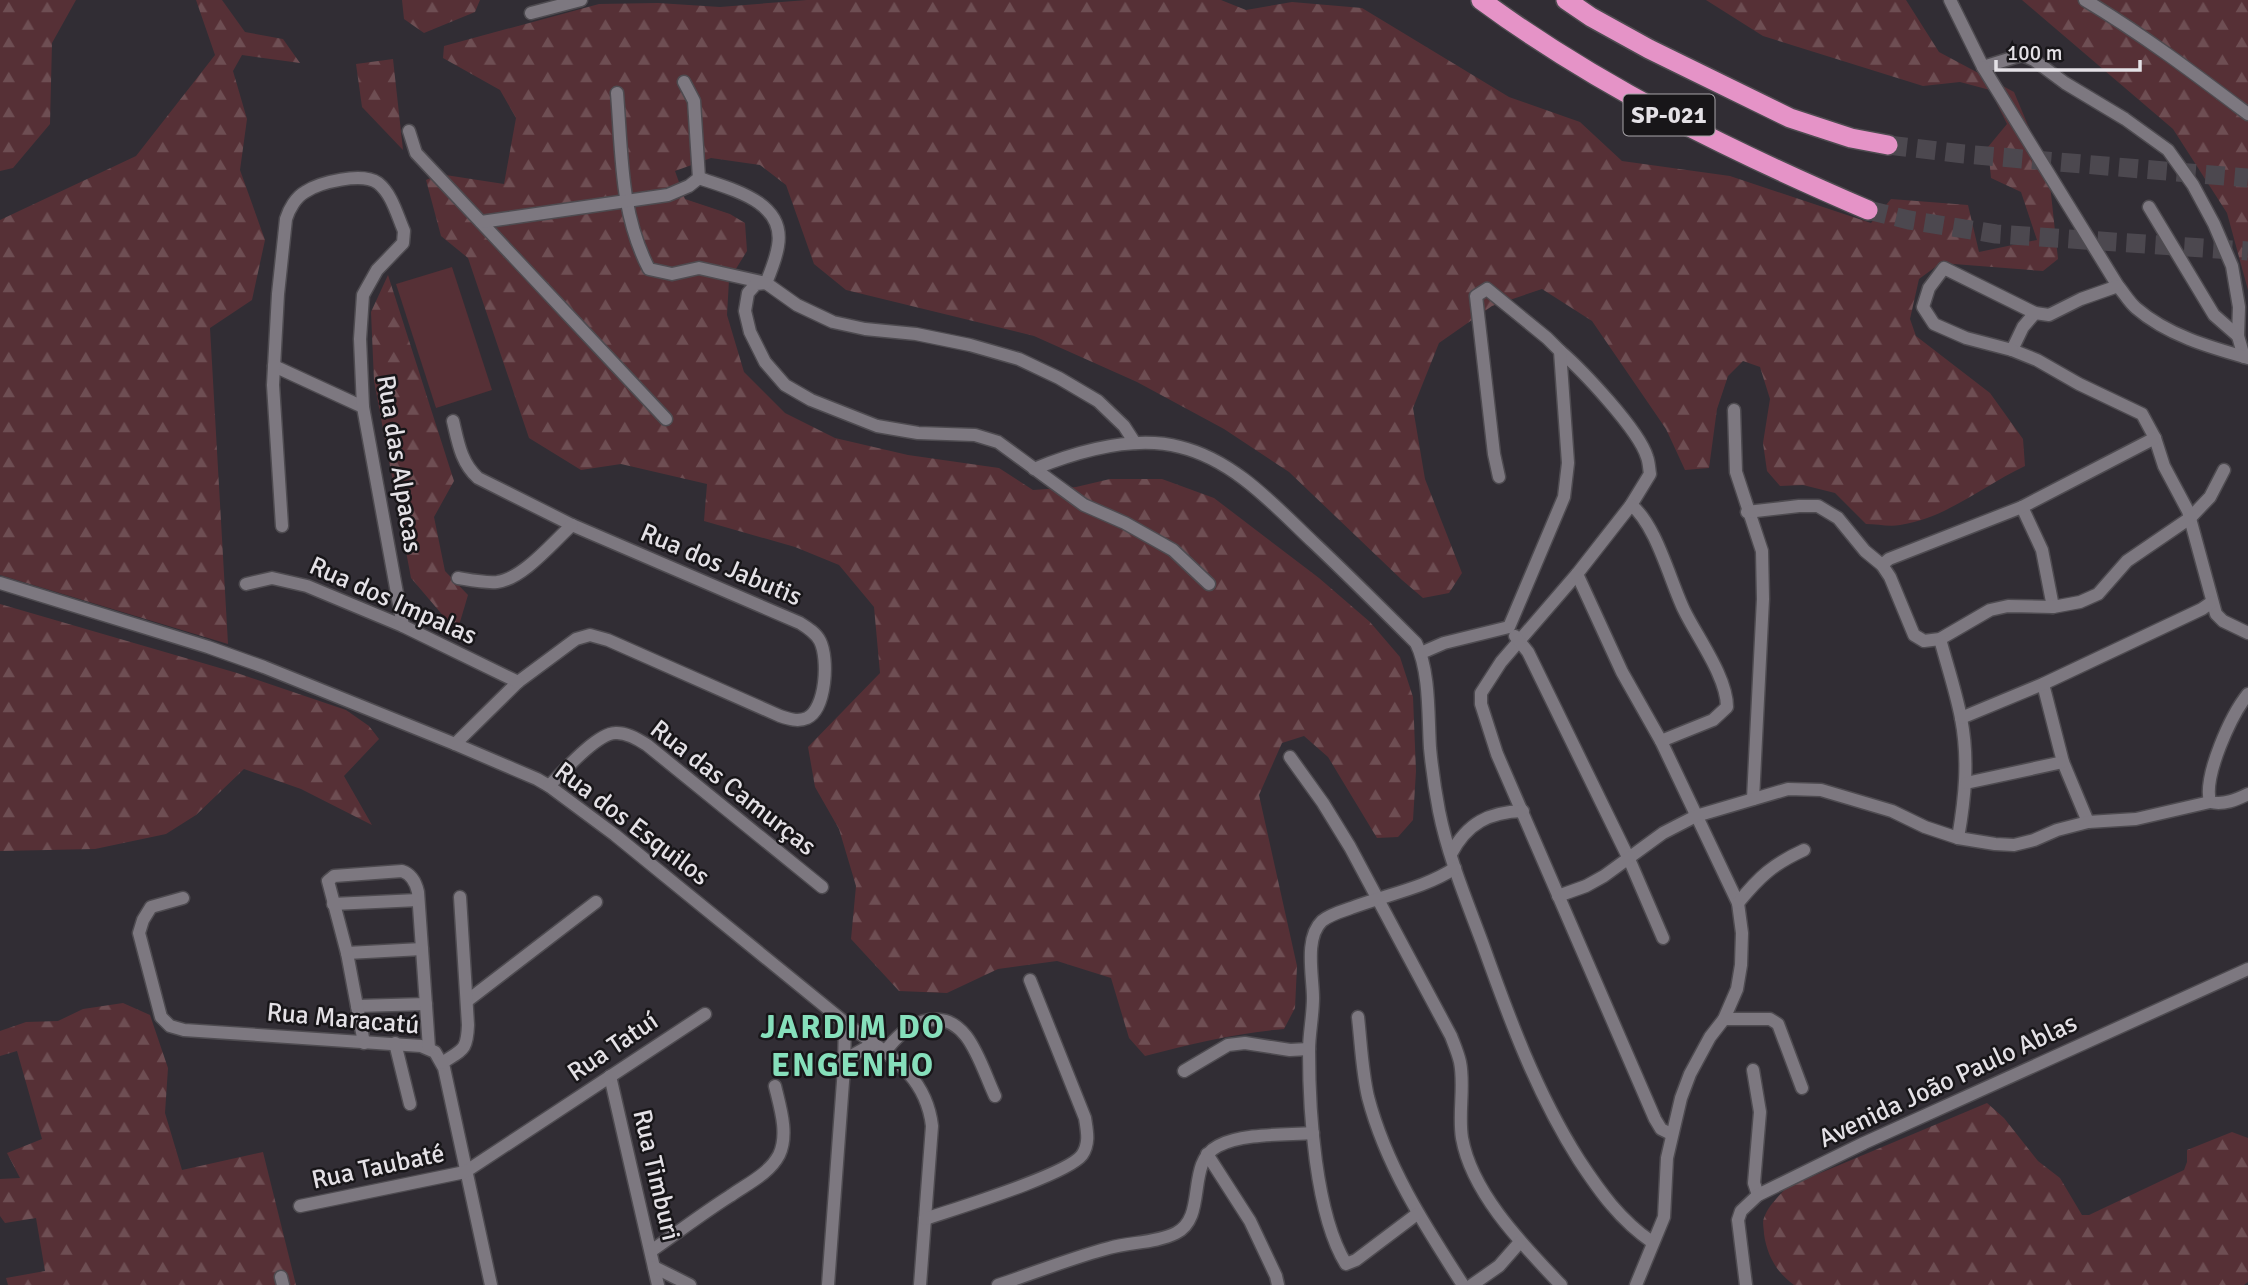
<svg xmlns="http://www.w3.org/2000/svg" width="2248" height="1285" viewBox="0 0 2248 1285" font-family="Signika,sans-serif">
<defs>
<pattern id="forest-firs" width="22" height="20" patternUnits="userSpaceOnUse" patternTransform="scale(1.75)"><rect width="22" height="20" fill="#563036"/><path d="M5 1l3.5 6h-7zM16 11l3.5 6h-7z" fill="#6e4e53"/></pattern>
</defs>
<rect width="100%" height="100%" fill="#312d34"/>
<path fill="#563036" d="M452 267 492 390 436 408 396 284Z"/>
<g fill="url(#forest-firs)">
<path d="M0 0H76L52 43 50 124 13 168 0 171Z"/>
<path d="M196 0H222L245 32 283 39 300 63 242 55 233 71 247 119 240 170 265 240 252 300 210 328 228 644 0 575V220L136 156 215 55Z"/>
<path d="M402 0H480L475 12 424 33 404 19Z"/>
<path d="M807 0H1221L1246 10 1292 2 1362 8 1509 97 1580 122 1622 161 1730 176 1871 223 1891 199 1968 205 1979 252 2037 240 2021 192 1991 178 1988 147 2007 124 1990 90 1960 82 1923 86 1763 36 1706 0H1906L1939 52 2014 92 2049 175 2058 259 2043 271 1941 263 1919 279 1910 319 1916 336 1990 393 2023 439 2025 466C1984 485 1947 518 1900 525 1889 527 1877 524 1866 524L1835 493 1803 485 1780 486 1767 471 1763 443 1770 399 1760 367 1743 361 1728 376 1717 409 1709 468 1685 470 1666 429 1592 321 1542 289 1492 306 1439 343 1413 408 1425 479 1462 573 1449 593 1423 598 1402 580 1289 472 1224 429 1137 382 1034 336 846 290 814 264 786 185 760 165 711 158 675 171 685 199 730 214 745 223 747 251 729 280 727 315 744 372 785 413 835 438 908 455 999 468 1033 490 1076 487 1110 479H1162L1214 498 1319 578 1370 622 1400 657 1413 697 1416 771 1413 820 1398 837 1377 838 1328 757 1304 736 1282 743 1259 795 1297 966 1295 1008 1284 1029C1236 1033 1191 1044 1145 1056L1129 1038 1111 978 1057 961 998 969 947 993 899 991 851 939 856 886 839 829 815 787 808 747 880 673 874 607 839 565 795 547 704 521 707 484 621 464 581 470 529 438 468 258 441 236 426 180 439 174 504 184 516 118 500 90 443 58 444 46 599 4 658 3 720 7Z"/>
<path d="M2022 0H2248V290L2227 213 2173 129Z"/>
<path d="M393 59 403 150 362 107 356 64Z"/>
<path d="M388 275 454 481 434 517 445 571 468 595 457 632 411 578 374 381 371 312Z"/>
<path d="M0 604 237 673 346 710 369 726 379 739 344 776 372 825 301 789 244 769 196 815 166 834 95 849 0 851Z"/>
<path d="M123 1003 150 1015 168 1068 165 1113 182 1170 263 1152 296 1285H8L6 1278 45 1271 36 1218 5 1223 0 1216V1179L20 1178 7 1153 42 1139 17 1051 0 1056V1031L26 1022 58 1021 83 1009Z"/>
<path d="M1987 1103 2004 1118 2038 1161 2060 1178 2082 1215H2089L2184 1170 2187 1162V1150L2232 1132 2248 1138V1282L2244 1285H1794C1776 1272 1767 1255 1764 1234 1764 1229 1762 1222 1764 1218 1768 1206 1779 1196 1787 1187Z"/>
</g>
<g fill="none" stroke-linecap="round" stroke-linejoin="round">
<g stroke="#4c484f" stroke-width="19" stroke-dasharray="19 10" stroke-linecap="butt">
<path d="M1888 145 1964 154 2248 178"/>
<path d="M1868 210 1909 220 1996 234 2248 251"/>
</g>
<defs>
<g id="minor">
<path d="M1950 0 1983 67 2022 55 2034 60 2065 83 2125 119 2168 150 2193 185 2214 224 2232 266 2239 307 2238 336 2244 357"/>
<path d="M2085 0C2142 34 2195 74 2248 114"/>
<path d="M531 13 581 0"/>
<path d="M1983 67 2118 286C2124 293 2129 302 2136 308 2167 335 2209 347 2248 358"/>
<path d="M617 93C622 155 620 213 649 269L672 274 699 268 766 283 797 305 833 322 865 329 916 334 970 345 1019 359 1059 378 1098 401 1124 426 1135 443"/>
<path d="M409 131 416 153 666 419"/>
<path d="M699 178C730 189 786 201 778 246 776 259 771 271 766 283"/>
<path d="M2149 207 2214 315 2238 336"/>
<path d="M481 222 668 195 689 186 699 178 694 101 684 82"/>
<path d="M766 283 756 284 748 293 745 311 750 332 765 362 785 385 811 400 877 426 918 433 975 435 998 442 1084 505 1125 523 1173 550 1209 584"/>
<path d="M2035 313 2023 327 2012 350 2037 360 2079 384 2142 414 2155 438 2164 466 2188 511 2216 614 2223 621 2248 633"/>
<path d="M2012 350 1966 338 1934 324 1923 307 1929 288 1944 268 2035 313 2049 315 2081 299 2118 286"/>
<path d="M1560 351C1582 370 1639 430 1647 457 1649 462 1649 468 1650 474L1631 505 1577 574 1501 662 1481 693V704L1497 754 1655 1119 1661 1129 1671 1134"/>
<path d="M274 366 363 407"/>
<path d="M1734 410 1736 472 1762 551 1763 599 1753 799"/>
<path d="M453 421C458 442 461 463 478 478L572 525 800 623C808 628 816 633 820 641 829 659 826 709 807 718 798 722 789 719 780 716L608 640 590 635 576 639 518 682 455 744"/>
<path d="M1034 469C1076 452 1134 435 1180 447 1234 460 1274 505 1313 542 1348 575 1382 609 1416 643 1430 671 1428 716 1430 748 1432 769 1435 790 1439 811 1448 856 1466 899 1482 942 1509 1018 1536 1092 1579 1160 1600 1192 1620 1220 1652 1242"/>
<path d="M1631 505C1656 524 1670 581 1684 610 1697 637 1727 677 1727 707L1713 720 1661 741"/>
<path d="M2022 507 2042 550 2053 607"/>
<path d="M1747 512 1799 506H1818L1838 518 1865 551 1882 565 1890 577 1914 635 1924 641 1940 639 1990 610 2008 606 2053 607 2080 602 2098 594 2127 561 2190 518 2210 497 2224 470"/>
<path d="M282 526 273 385 278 294 286 219C289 209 296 197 305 192 320 182 362 172 378 183 392 194 397 215 404 231L403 243 377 270 363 295 360 339 363 407 403 626"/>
<path d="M1882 565 1889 559 2022 507 2155 438"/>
<path d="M1577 574 1622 672 1661 741 1738 903 1742 933 1741 965 1737 989 1724 1019 1710 1037 1690 1074 1681 1098 1667 1158 1664 1217 1636 1285"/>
<path d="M458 578C470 580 484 583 497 582 523 579 553 542 572 525"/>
<path d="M0 583 208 647 264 667 455 744 537 779 549 786 615 835 848 1025C887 1054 926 1074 932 1126L920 1285"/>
<path d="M246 584 272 578 307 586 403 626 518 682"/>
<path d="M1515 636 1528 652 1629 859 1663 938"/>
<path d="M1940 639C1947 665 1956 692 1961 718 1969 759 1965 798 1958 838"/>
<path d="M1421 653 1444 643 1509 627 1564 497 1568 463 1560 351 1547 338 1487 289 1476 296 1494 454 1499 477"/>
<path d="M2043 684 2063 762 2088 822"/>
<path d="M2248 694C2231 715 2203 776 2210 802 2224 805 2236 800 2248 794"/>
<path d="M1961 718 2043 684 2202 609 2212 602"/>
<path d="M1290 757 1323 803 1350 847 1451 1036C1454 1044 1458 1053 1460 1062 1465 1086 1458 1113 1462 1138 1472 1194 1524 1246 1561 1285"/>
<path d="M1966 783 2063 762"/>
<path d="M549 786C563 772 596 734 615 733 626 732 638 739 647 745L822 887"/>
<path d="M1451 854C1467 823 1489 812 1523 811"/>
<path d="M1558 896 1586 886 1604 876 1663 833 1696 816 1788 789 1821 790 1892 811 1925 827 1958 838 1995 844 2014 845 2034 840 2057 830 2088 822 2136 819 2210 802"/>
<path d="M183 898 151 907 143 920 139 933 161 1017 170 1026 184 1030 421 1046 435 1052 444 1068 491 1285"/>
<path d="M1738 903C1759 877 1773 864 1804 850"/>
<path d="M333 904 418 900"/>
<path d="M347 953 422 949"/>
<path d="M467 1001 596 902"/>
<path d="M357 1006 426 1004"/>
<path d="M1358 1017C1361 1044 1362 1071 1368 1097 1386 1166 1425 1226 1463 1285"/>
<path d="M1724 1019H1770L1778 1024 1802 1088"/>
<path d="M364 1043 347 953 328 881 334 876 402 871C411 874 416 883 418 892L429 1048"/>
<path d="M395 1043 410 1104"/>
<path d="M885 1052C904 1025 940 1003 966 1036 979 1053 986 1077 995 1096"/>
<path d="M442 1063C463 1049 467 1051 468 1025L460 897"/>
<path d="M844 1068 853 1055 873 1044"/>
<path d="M1753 1070 1760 1112 1754 1183 1758 1195"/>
<path d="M1184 1071 1228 1045 1245 1043 1290 1050 1309 1049"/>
<path d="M610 1076 658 1285"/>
<path d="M1207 1154 1250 1221 1276 1276 1278 1285"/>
<path d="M300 1206 465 1172 705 1014"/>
<path d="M1417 1214 1356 1260 1346 1264C1315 1214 1309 1110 1309 1051 1309 1033 1313 1016 1313 998 1313 976 1304 938 1322 921 1329 915 1342 911 1351 908 1385 895 1425 888 1455 868"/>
<path d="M925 1219C954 1209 1067 1175 1082 1155 1090 1143 1087 1131 1085 1118L1030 980"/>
<path d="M651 1251C677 1233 703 1213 730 1196 747 1184 769 1174 779 1155 789 1134 780 1107 775 1086"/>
<path d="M654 1267 690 1285"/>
<path d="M281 1277 283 1285"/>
<path d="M828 1285 844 1068 845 1022"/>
<path d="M998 1285C1034 1273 1071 1258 1109 1248 1130 1242 1156 1243 1176 1233 1208 1217 1185 1163 1218 1146 1242 1133 1286 1135 1313 1133"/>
<path d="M1472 1285 1499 1266 1520 1242"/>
<path d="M1746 1285 1738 1220 1741 1211 1758 1195 1864 1143 2248 969"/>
</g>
<g id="highway">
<path d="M1481 0C1599 87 1733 152 1868 210"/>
<path d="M1566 0 1591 17 1649 49 1790 118 1851 138 1888 145"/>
</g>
</defs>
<use href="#minor" stroke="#4e4b50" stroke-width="15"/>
<use href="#highway" stroke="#4e4b50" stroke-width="22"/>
<use href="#minor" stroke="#7d7880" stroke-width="12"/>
<use href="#highway" stroke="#e593c7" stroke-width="19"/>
</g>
<g text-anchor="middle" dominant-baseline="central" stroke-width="5" stroke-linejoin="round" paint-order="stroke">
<rect fill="#181619" stroke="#a7a4a8" stroke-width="2" x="1623.5" y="94.5" width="91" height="41" rx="5"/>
<g font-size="24" font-weight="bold" fill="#e4e1e6">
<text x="1669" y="115">SP-021</text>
</g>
<g font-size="26" fill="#e4e1e6" stroke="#181619">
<text transform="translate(399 464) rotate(81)">Rua das Alpacas</text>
<text transform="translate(721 565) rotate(23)">Rua dos Jabutis</text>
<text transform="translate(393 601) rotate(24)">Rua dos Impalas</text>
<text transform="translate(733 788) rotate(38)">Rua das Camurças</text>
<text transform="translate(632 824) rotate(37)">Rua dos Esquilos</text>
<text transform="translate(343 1019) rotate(5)">Rua Maracatú</text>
<text transform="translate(613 1047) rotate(-34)">Rua Tatuí</text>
<text transform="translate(1948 1081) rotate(-25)">Avenida João Paulo Ablas</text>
<text transform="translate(378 1167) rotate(-12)">Rua Taubaté</text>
<text transform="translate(656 1175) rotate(77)">Rua Timburi</text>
</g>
<g font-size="33" font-weight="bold" letter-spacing="2" fill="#86dfbb" stroke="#181619">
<text x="853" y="1027">JARDIM DO<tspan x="853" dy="38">ENGENHO</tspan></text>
</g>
</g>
<path d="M1996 60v10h144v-10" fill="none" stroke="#e4e1e6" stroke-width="3.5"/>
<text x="2007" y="60" font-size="21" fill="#e4e1e6" stroke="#181619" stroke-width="5" paint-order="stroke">100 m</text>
</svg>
